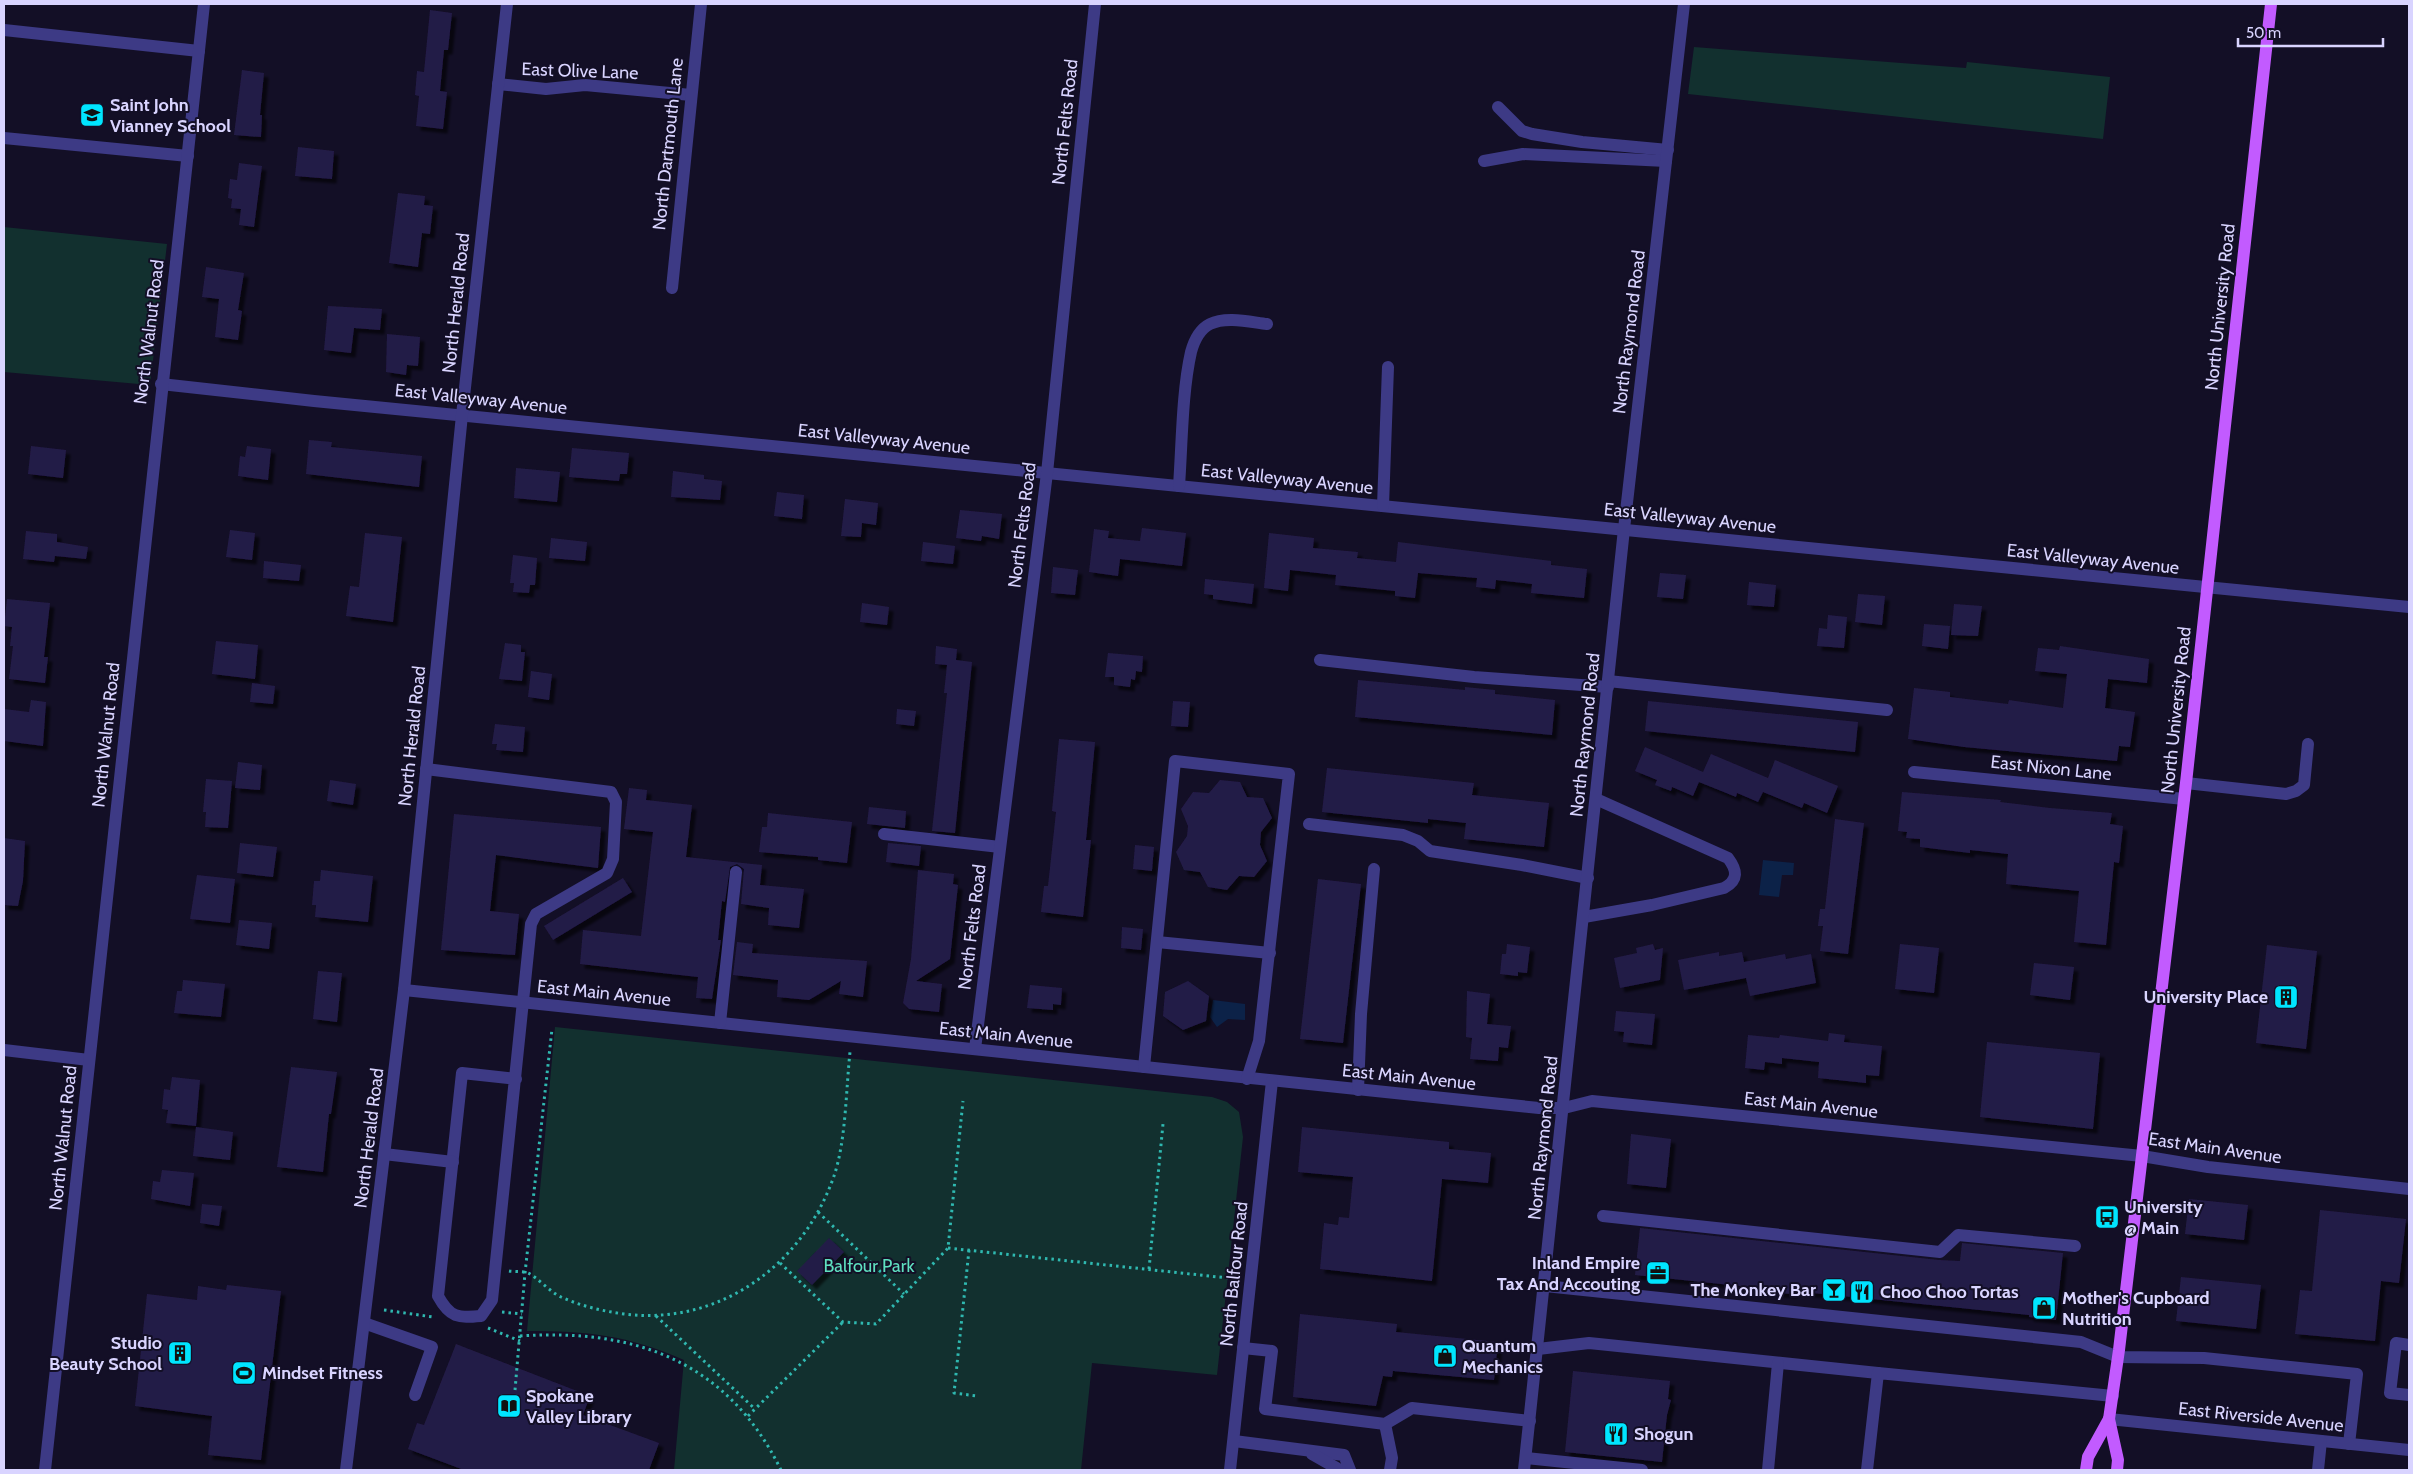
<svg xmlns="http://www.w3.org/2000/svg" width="2413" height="1474" viewBox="0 0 2413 1474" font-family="Cabin,sans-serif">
<defs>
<filter id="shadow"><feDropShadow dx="4.5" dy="4.5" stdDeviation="1" flood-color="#0009"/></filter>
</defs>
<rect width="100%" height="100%" fill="#130f26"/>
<g fill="#12302f">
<path d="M1694 47 1966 68 1967 62 2110 77 2103 139 1688 94Z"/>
<path d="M4 227 167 244 150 385 4 372Z"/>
<path d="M555 1027 1212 1097 1227 1102 1239 1112 1243 1137 1217 1375 1092 1363 1081 1470H674L684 1360C627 1335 588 1331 527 1331Z"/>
</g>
<g fill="#0c2248">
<path d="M1763 860 1794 863 1793 875H1782L1779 897 1759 895Z"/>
<path d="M1213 1000 1245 1004V1020L1228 1019 1217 1027 1210 1017Z"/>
</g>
<g fill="#241b47" filter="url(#shadow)">
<path d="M430 10 452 13 448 50H444L440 91 447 92 443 129 416 126 419 96 415 95 417 71 424 72Z"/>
<path d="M242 70 264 73 260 115H262L261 137 234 135Z"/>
<path d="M298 147 334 151 332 179 295 176Z"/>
<path d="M239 163 262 166 254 227 239 225 241 209 231 208 232 199 228 198 230 179 237 180Z"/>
<path d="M398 193 425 196 424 205 433 206 430 234 422 233 418 267 389 263Z"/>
<path d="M206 267 244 273 238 310 242 311 238 340 215 337 219 299 202 297Z"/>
<path d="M328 306 382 309 380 330 354 328 351 353 324 350Z"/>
<path d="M387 334 420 337 418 366 407 365 406 375 386 372Z"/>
<path d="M309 440 332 442 331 447 422 456 419 487 306 474Z"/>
<path d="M31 446 66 450 63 478 28 474Z"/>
<path d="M247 446 271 449 268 480 238 476 240 456 245 457Z"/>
<path d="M572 448 629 453 627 474H620L619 481 569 477Z"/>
<path d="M516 468 560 472 557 502 514 498Z"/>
<path d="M673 471 704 475V479L722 481 720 500 671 497Z"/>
<path d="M777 492 804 495 802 519 774 516Z"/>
<path d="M845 499 878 503 876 525 862 523 861 537 841 536Z"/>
<path d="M960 510 1002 514 999 539 982 536 981 541 956 538Z"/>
<path d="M1142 528 1186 533 1182 566 1120 559 1118 576 1089 572 1094 529 1109 531 1108 538 1140 541Z"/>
<path d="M230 530 255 533 252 560 226 557Z"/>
<path d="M26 531 57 534V542L88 547 86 559 55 556 54 562 23 559Z"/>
<path d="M365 533 402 537 393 622 346 616 350 586 359 587Z"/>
<path d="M1269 533 1314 538 1313 548 1358 552 1357 558 1396 562 1398 542 1551 561V565L1587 569 1584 598 1531 593 1532 584 1496 580 1495 589 1476 587 1477 578 1418 573 1415 598 1395 596V591L1335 585 1336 575 1290 570 1288 591 1264 588Z"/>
<path d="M551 538 587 542 585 561 549 558Z"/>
<path d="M923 542 955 546 953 564 921 561Z"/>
<path d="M513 555 537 558 535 585H530L529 593 513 592 514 583H510Z"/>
<path d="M264 561 301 565 299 581 263 578Z"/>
<path d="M1053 567 1078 570 1075 595 1051 593Z"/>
<path d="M1660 573 1686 575 1683 599 1657 597Z"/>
<path d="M1205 579 1254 584 1252 604 1213 599V595L1204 594Z"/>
<path d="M1749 582 1776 585 1774 607 1747 605Z"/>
<path d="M1858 594 1885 596 1882 625 1855 622Z"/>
<path d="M7 599 50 603 44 657H48L45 683 9 679 13 646H10L12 627 4 626Z"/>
<path d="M862 603 889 607 887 625 860 622Z"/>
<path d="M1954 604 1982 606 1978 636 1951 635Z"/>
<path d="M1828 615 1847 617 1844 648 1817 646 1819 628 1827 629Z"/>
<path d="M1924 624 1950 626 1948 649 1922 646Z"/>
<path d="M216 641 258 645 255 679 212 674Z"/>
<path d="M505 643 521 645V652H525L522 681 499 679Z"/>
<path d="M936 646 957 649 956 660 972 662 955 833 932 831 947 693H944L947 665 935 664Z"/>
<path d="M2060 646 2149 659 2147 683 2108 679 2105 708 2135 712 2130 747 2119 746 2117 761 1964 747 1908 739 1914 688 1950 692V697L2008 704 2009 700 2063 708 2067 674 2035 671 2038 648 2059 650Z"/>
<path d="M1108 653 1143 656 1142 672 1136 671 1135 680 1131 679 1130 687 1114 685V677H1105Z"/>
<path d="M531 671 552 674 549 700 528 697Z"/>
<path d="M1358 680 1465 690V687L1495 690V694L1555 700 1552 735 1355 717Z"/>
<path d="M252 683 275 686 273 704 250 702Z"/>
<path d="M31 700 46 702 43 746 4 741V709L29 712Z"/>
<path d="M1173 701 1190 702 1188 727 1171 726Z"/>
<path d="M1648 701 1858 722 1855 752 1645 731Z"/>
<path d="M897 709 916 711 914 726 896 724Z"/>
<path d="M495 724 525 727 523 752 496 750 497 744H492Z"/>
<path d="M1059 739 1095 742 1086 840H1091L1083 917 1041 912 1044 886H1048L1056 812 1052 811Z"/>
<path d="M1645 747 1703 772 1711 754 1768 778 1775 760 1838 786 1827 813 1804 803 1802 808 1763 792 1758 802 1737 793 1736 797 1699 782 1693 796 1672 787 1671 791 1655 785 1657 780 1635 771Z"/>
<path d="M238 762 262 765 260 790 235 788Z"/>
<path d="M1327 768 1474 783 1472 795 1549 803 1544 847 1464 839 1466 823 1428 819V823L1322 812Z"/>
<path d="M206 779 232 781 228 828 205 827 206 812H203Z"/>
<path d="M330 780 356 784 353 805 327 801Z"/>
<path d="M1220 780 1240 782 1247 797 1263 798 1272 818 1261 832 1260 845 1267 861 1254 877 1239 876 1227 890 1208 887 1200 872 1184 870 1176 852 1187 836 1188 826 1181 809 1193 792 1209 793Z"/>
<path d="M629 788 647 790 646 800 692 805 686 857 762 865 760 885 804 889 799 928 768 925 769 908 741 904 744 869 737 864 730 867 725 902 722 901 718 940H721L712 999 696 998 698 977 580 964 583 930 641 936 653 832 624 829Z"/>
<path d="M1902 792 2001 800 2000 802 2050 808 2112 813 2110 824 2123 826 2119 863 2114 862 2106 945 2074 942 2079 891 2006 884 2008 854 1970 850V853L1920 847V839L1906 838 1907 832 1898 831Z"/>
<path d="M869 807 906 811 905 828 867 824Z"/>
<path d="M768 813 852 822 847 863 818 860V857L759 852 762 827H767Z"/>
<path d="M454 814 601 827 598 868 496 855 490 911 519 914 515 955 441 950Z"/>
<path d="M1835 819 1864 823 1848 954 1820 951 1823 926H1818L1820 909H1825Z"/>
<path d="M4 838 25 841 23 881 18 906 4 905Z"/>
<path d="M240 843 277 847 273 877 237 873Z"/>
<path d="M888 843 921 846 919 866 886 862Z"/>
<path d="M1135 845 1154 847 1152 871 1133 869Z"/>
<path d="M321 870 373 876 368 922 315 917 316 905H312L314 881H320Z"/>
<path d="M918 870 954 874 953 884 958 885 950 959 916 981 942 984 939 1012 909 1009 903 1003 911 959Z"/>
<path d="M197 875 235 879 230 923 190 919Z"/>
<path d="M623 878 632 892 553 940 544 926Z"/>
<path d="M1318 879 1361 884 1343 1043 1300 1039Z"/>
<path d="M239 920 272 923 269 949 236 945Z"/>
<path d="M1122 927 1143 929 1141 950 1121 948Z"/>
<path d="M737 942 753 944 752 953 867 961 863 997 839 994 841 981 809 1000 777 997 778 980 733 975Z"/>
<path d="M1507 944 1530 947 1527 973 1518 972V976L1500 974 1502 954H1506Z"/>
<path d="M1653 944 1655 950 1663 948 1660 980 1620 988 1614 958 1637 953 1636 948Z"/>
<path d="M1900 944 1939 948 1934 993 1895 989Z"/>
<path d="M2267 945 2317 951 2306 1049 2256 1043Z"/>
<path d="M1719 952V956L1742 952 1744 962 1785 954 1786 959 1811 954 1816 983 1750 996 1746 978 1684 990 1678 960Z"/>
<path d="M2034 963 2074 967 2070 1000 2030 995Z"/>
<path d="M318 971 342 973 337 1022 313 1019Z"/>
<path d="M183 980 225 984 221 1017 174 1013 177 991H182Z"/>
<path d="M1188 981 1209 996 1206 1021 1183 1030 1163 1016 1165 992Z"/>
<path d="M1030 985 1062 988 1061 1005 1053 1004V1010L1027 1008Z"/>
<path d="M1467 991 1490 994 1487 1024 1511 1026 1508 1048 1499 1047 1498 1061 1470 1059 1472 1038 1466 1037Z"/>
<path d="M1616 1011 1655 1014 1652 1045 1623 1042 1624 1032 1614 1031Z"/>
<path d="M1829 1033 1845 1035 1844 1042 1882 1046 1879 1076 1866 1075V1083L1818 1078 1819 1062 1782 1058V1064L1765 1062 1764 1070 1745 1068 1748 1035 1779 1038 1780 1035 1828 1041Z"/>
<path d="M1987 1042 2100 1053 2093 1129 1980 1117Z"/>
<path d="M291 1067 337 1072 331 1114H329L323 1172 277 1167Z"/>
<path d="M172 1077 200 1080 196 1126 166 1123 168 1110 162 1109 164 1089 170 1090Z"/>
<path d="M196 1127 233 1132 230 1160 193 1156Z"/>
<path d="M1302 1127 1449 1142V1149L1491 1153 1488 1183 1442 1179 1432 1281 1320 1269 1324 1223 1338 1225 1339 1217 1349 1218 1353 1177 1298 1172Z"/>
<path d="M1631 1134 1671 1139 1666 1188 1627 1184Z"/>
<path d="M162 1170 194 1173 190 1206 151 1199 153 1181 160 1182Z"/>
<path d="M2189 1199 2248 1205 2244 1240 2185 1234Z"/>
<path d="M202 1204 222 1206 219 1226 200 1223Z"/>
<path d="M2320 1210 2406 1219 2399 1283 2381 1281 2375 1341 2295 1334 2300 1290 2312 1291Z"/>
<path d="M1640 1228 1939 1260 1960 1261 1962 1243 2063 1253 2056 1320 2029 1317V1315L1793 1291V1294L1778 1293V1290L1635 1275Z"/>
<path d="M829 1238 844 1252 812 1285 797 1271Z"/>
<path d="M2181 1277 2261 1285 2256 1329 2176 1321Z"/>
<path d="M227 1285 281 1291 261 1460 208 1455 212 1416 135 1406 147 1294 197 1300 198 1286 226 1290Z"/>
<path d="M1300 1314 1397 1324 1396 1332 1498 1342 1494 1380 1393 1371 1392 1377 1383 1376 1376 1406 1293 1397Z"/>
<path d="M456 1344 590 1396 583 1415 659 1443 649 1470H464L408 1449 417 1423 424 1425Z"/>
<path d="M1573 1371 1670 1381 1668 1399 1671 1400 1667 1415 1662 1462 1565 1452Z"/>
</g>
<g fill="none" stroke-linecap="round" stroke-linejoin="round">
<g stroke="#2fb8b0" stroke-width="3" stroke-dasharray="2.5 4" stroke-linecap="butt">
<path d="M818 1212 904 1294"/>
<path d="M948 1248 1228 1278"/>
<path d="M969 1250 954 1393 977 1396"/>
<path d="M780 1263 843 1322 876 1324 948 1248 963 1101"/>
<path d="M1149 1269 1163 1124"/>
<path d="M509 1271C514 1272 522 1271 528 1273 537 1277 550 1292 561 1297 581 1306 602 1311 624 1314 720 1326 803 1265 834 1176 846 1141 846 1089 850 1052"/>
<path d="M384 1310 433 1317"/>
<path d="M502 1312 522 1314"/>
<path d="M656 1316 755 1409"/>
<path d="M488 1328 520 1341"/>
<path d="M520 1336C636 1328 728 1362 781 1470"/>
<path d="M515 1390 525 1273 552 1029"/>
<path d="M748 1416 843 1322"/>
</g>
<g stroke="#3d3a85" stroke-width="12">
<path d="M4 30 199 51"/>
<path d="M498 84 546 89 585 85 691 95"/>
<path d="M1498 107 1522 131 1532 134 1582 142 1668 150"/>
<path d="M4 138 188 156"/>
<path d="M1484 161 1523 154 1666 161"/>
<path d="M672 288 701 4"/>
<path d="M161 384 314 401 2409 607"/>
<path d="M1179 486C1182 444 1182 392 1191 352 1194 341 1200 329 1210 324 1226 316 1250 322 1267 324"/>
<path d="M1383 506 1388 367"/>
<path d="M1320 660 1474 677 1608 687"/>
<path d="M1608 681 1887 710"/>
<path d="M426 769 611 792 616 802 613 859 607 873 536 914 531 924 492 1300 481 1316C458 1318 450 1318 438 1296L462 1073 516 1079"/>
<path d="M1914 772 2184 799"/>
<path d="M2186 783 2286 794 2296 791 2304 785 2308 744"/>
<path d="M1309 824 1403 835 1418 841 1430 851 1522 865 1588 878"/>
<path d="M884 834 1000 847"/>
<path d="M1584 917 1652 905 1724 888C1739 880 1737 870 1728 858L1596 799"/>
<path d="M1157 942 1270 953"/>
<path d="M404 990 1539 1108H1564L1592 1101 2142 1156 2208 1167 2409 1189"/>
<path d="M720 1023 736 872"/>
<path d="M975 1049 1047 473 1095 4"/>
<path d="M4 1050 89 1060"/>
<path d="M1144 1067 1175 761 1289 774 1259 1041 1247 1079"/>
<path d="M1358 1090 1361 1014 1374 869"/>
<path d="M384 1154 453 1162"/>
<path d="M1603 1216 1940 1252 1958 1235 2075 1246"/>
<path d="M1545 1286 2081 1342 2118 1357 2204 1358 2357 1374 2349 1444"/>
<path d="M364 1323 432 1347 415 1395"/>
<path d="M2409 1345 2396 1343 2390 1393 2409 1395"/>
<path d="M1243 1348 1272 1351 1265 1409 1385 1424 1412 1408 1530 1421"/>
<path d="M1538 1349 1589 1343 1878 1373"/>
<path d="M2109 1419 2409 1450"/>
<path d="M1385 1424 1392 1458 1390 1470"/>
<path d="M1234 1441 1344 1455 1350 1470"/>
<path d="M1312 1454 1340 1470"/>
<path d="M1526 1458 1642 1470"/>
<path d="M45 1470 204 4"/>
<path d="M346 1470 404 990 462 415 507 4"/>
<path d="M1230 1470 1272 1081"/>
<path d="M1524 1470 1624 529 1684 4"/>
<path d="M1768 1470 1778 1363"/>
<path d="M1867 1470 1878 1373 2113 1396"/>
<path d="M2318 1470 2321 1441"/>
</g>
<g stroke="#c25bff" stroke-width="12">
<path d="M2109 1419 2118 1460 2117 1470"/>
<path d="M2086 1470 2088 1457 2109 1419 2119 1350 2186 783 2271 4"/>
</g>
</g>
<defs>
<symbol id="school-square" viewBox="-11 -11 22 22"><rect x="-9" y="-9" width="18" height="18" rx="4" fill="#00e5ff" stroke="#130f26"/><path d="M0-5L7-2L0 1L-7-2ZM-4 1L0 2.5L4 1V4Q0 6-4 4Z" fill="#111"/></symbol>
<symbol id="building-square" viewBox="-11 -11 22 22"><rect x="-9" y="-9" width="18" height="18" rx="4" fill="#00e5ff" stroke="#130f26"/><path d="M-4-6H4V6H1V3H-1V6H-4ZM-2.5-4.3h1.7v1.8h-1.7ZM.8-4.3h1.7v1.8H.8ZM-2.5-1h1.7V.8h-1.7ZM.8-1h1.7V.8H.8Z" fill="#111"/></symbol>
<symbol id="bus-square" viewBox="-11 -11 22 22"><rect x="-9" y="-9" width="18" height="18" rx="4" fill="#00e5ff" stroke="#130f26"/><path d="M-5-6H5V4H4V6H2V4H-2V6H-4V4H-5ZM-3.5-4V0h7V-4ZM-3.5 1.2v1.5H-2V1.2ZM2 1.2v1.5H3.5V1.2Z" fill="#111"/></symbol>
<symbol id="office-square" viewBox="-11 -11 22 22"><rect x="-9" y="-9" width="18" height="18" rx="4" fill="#00e5ff" stroke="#130f26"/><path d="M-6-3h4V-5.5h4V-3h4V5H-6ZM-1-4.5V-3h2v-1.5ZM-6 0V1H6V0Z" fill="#111"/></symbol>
<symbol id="bar-square" viewBox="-11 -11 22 22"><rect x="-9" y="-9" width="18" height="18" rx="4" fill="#00e5ff" stroke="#130f26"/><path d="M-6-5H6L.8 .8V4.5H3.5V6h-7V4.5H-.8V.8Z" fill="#111"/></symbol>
<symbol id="restaurant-square" viewBox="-11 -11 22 22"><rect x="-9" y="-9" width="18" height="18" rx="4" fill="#00e5ff" stroke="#130f26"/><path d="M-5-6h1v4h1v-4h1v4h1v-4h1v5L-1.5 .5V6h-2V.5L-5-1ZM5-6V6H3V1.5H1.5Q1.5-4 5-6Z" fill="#111"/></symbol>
<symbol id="shop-square" viewBox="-11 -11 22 22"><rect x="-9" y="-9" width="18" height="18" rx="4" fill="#00e5ff" stroke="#130f26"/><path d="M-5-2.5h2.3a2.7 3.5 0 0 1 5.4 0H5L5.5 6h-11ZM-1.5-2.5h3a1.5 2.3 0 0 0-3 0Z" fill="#111"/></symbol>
<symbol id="stadium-square" viewBox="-11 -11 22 22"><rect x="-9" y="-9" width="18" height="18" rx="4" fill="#00e5ff" stroke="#130f26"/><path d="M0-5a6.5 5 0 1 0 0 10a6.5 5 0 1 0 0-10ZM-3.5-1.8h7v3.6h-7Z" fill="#111"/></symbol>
<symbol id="library-square" viewBox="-11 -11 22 22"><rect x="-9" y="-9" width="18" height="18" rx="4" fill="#00e5ff" stroke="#130f26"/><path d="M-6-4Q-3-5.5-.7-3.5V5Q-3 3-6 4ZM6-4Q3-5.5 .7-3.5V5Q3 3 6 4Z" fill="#111"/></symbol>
</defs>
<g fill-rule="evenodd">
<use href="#school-square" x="78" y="101" width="28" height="28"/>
<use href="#building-square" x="2272" y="983" width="28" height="28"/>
<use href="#bus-square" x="2093" y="1203" width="28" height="28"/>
<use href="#office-square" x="1644" y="1259" width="28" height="28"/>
<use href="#bar-square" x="1820" y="1276" width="28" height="28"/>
<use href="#restaurant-square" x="1848" y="1278" width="28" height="28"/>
<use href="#shop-square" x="2030" y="1294" width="28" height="28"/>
<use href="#building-square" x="166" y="1339" width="28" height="28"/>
<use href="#shop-square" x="1431" y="1342" width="28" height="28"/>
<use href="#stadium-square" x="230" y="1359" width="28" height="28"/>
<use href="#library-square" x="495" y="1392" width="28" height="28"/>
<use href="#restaurant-square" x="1602" y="1420" width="28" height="28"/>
</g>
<g text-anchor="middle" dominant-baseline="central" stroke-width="4" stroke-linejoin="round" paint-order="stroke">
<g font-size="18" fill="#d9d4ff" stroke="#130f26">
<text transform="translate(580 71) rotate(2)">East Olive Lane</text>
<text transform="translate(1065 122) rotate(-84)">North Felts Road</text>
<text transform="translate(668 144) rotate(-84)">North Dartmouth Lane</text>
<text transform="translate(456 303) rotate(-84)">North Herald Road</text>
<text transform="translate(2220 307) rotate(-84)">North University Road</text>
<text transform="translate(149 332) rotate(-83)">North Walnut Road</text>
<text transform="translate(1629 332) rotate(-83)">North Raymond Road</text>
<text transform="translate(481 399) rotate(6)">East Valleyway Avenue</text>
<text transform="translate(884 439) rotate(6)">East Valleyway Avenue</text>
<text transform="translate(1287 479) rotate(6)">East Valleyway Avenue</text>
<text transform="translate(1690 518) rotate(6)">East Valleyway Avenue</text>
<text transform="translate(1022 525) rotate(-83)">North Felts Road</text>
<text transform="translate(2093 559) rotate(6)">East Valleyway Avenue</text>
<text transform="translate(2176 710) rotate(-84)">North University Road</text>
<text transform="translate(106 735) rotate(-84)">North Walnut Road</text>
<text transform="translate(1585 735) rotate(-84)">North Raymond Road</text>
<text transform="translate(412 736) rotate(-84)">North Herald Road</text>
<text transform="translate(2051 768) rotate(6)">East Nixon Lane</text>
<text transform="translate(972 927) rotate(-83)">North Felts Road</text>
<text transform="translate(604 993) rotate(6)">East Main Avenue</text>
<text transform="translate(1006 1035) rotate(6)">East Main Avenue</text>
<text transform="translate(1409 1077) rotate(6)">East Main Avenue</text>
<text transform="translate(1811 1105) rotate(6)">East Main Avenue</text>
<text transform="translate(63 1138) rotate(-84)">North Walnut Road</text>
<text transform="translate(369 1138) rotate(-83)">North Herald Road</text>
<text transform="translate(1543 1138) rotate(-84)">North Raymond Road</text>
<text transform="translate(2215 1148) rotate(8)">East Main Avenue</text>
<text transform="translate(1234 1274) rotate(-84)">North Balfour Road</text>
<text transform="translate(2261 1417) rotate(6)">East Riverside Avenue</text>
</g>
<g font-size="18" font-weight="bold" fill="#d9d4ff" stroke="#130f26" text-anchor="start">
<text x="110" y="105">Saint John<tspan x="110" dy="21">Vianney School</tspan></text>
<text x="2268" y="997" text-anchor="end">University Place</text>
<text x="2124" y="1207">University<tspan x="2124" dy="21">@ Main</tspan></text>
<text x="1640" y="1263" text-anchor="end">Inland Empire<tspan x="1640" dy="21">Tax And Accouting</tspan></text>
<text x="1816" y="1290" text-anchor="end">The Monkey Bar</text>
<text x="1880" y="1292">Choo Choo Tortas</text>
<text x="2062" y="1298">Mother's Cupboard<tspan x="2062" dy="21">Nutrition</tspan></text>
<text x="162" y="1343" text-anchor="end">Studio<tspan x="162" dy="21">Beauty School</tspan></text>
<text x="1462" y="1346">Quantum<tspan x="1462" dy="21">Mechanics</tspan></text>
<text x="262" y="1373">Mindset Fitness</text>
<text x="526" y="1396">Spokane<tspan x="526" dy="21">Valley Library</tspan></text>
<text x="1634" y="1434">Shogun</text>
</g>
<g font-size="18" fill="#5fe0c0" stroke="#130f26">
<text x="869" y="1266">Balfour Park</text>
</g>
</g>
<rect width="2413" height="1474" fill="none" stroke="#d9d4ff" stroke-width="10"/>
<path d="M2238 38v8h145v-8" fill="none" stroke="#d9d4ff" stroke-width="2.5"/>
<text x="2246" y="38" font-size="15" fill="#d9d4ff" stroke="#130f26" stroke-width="4" paint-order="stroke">50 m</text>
</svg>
